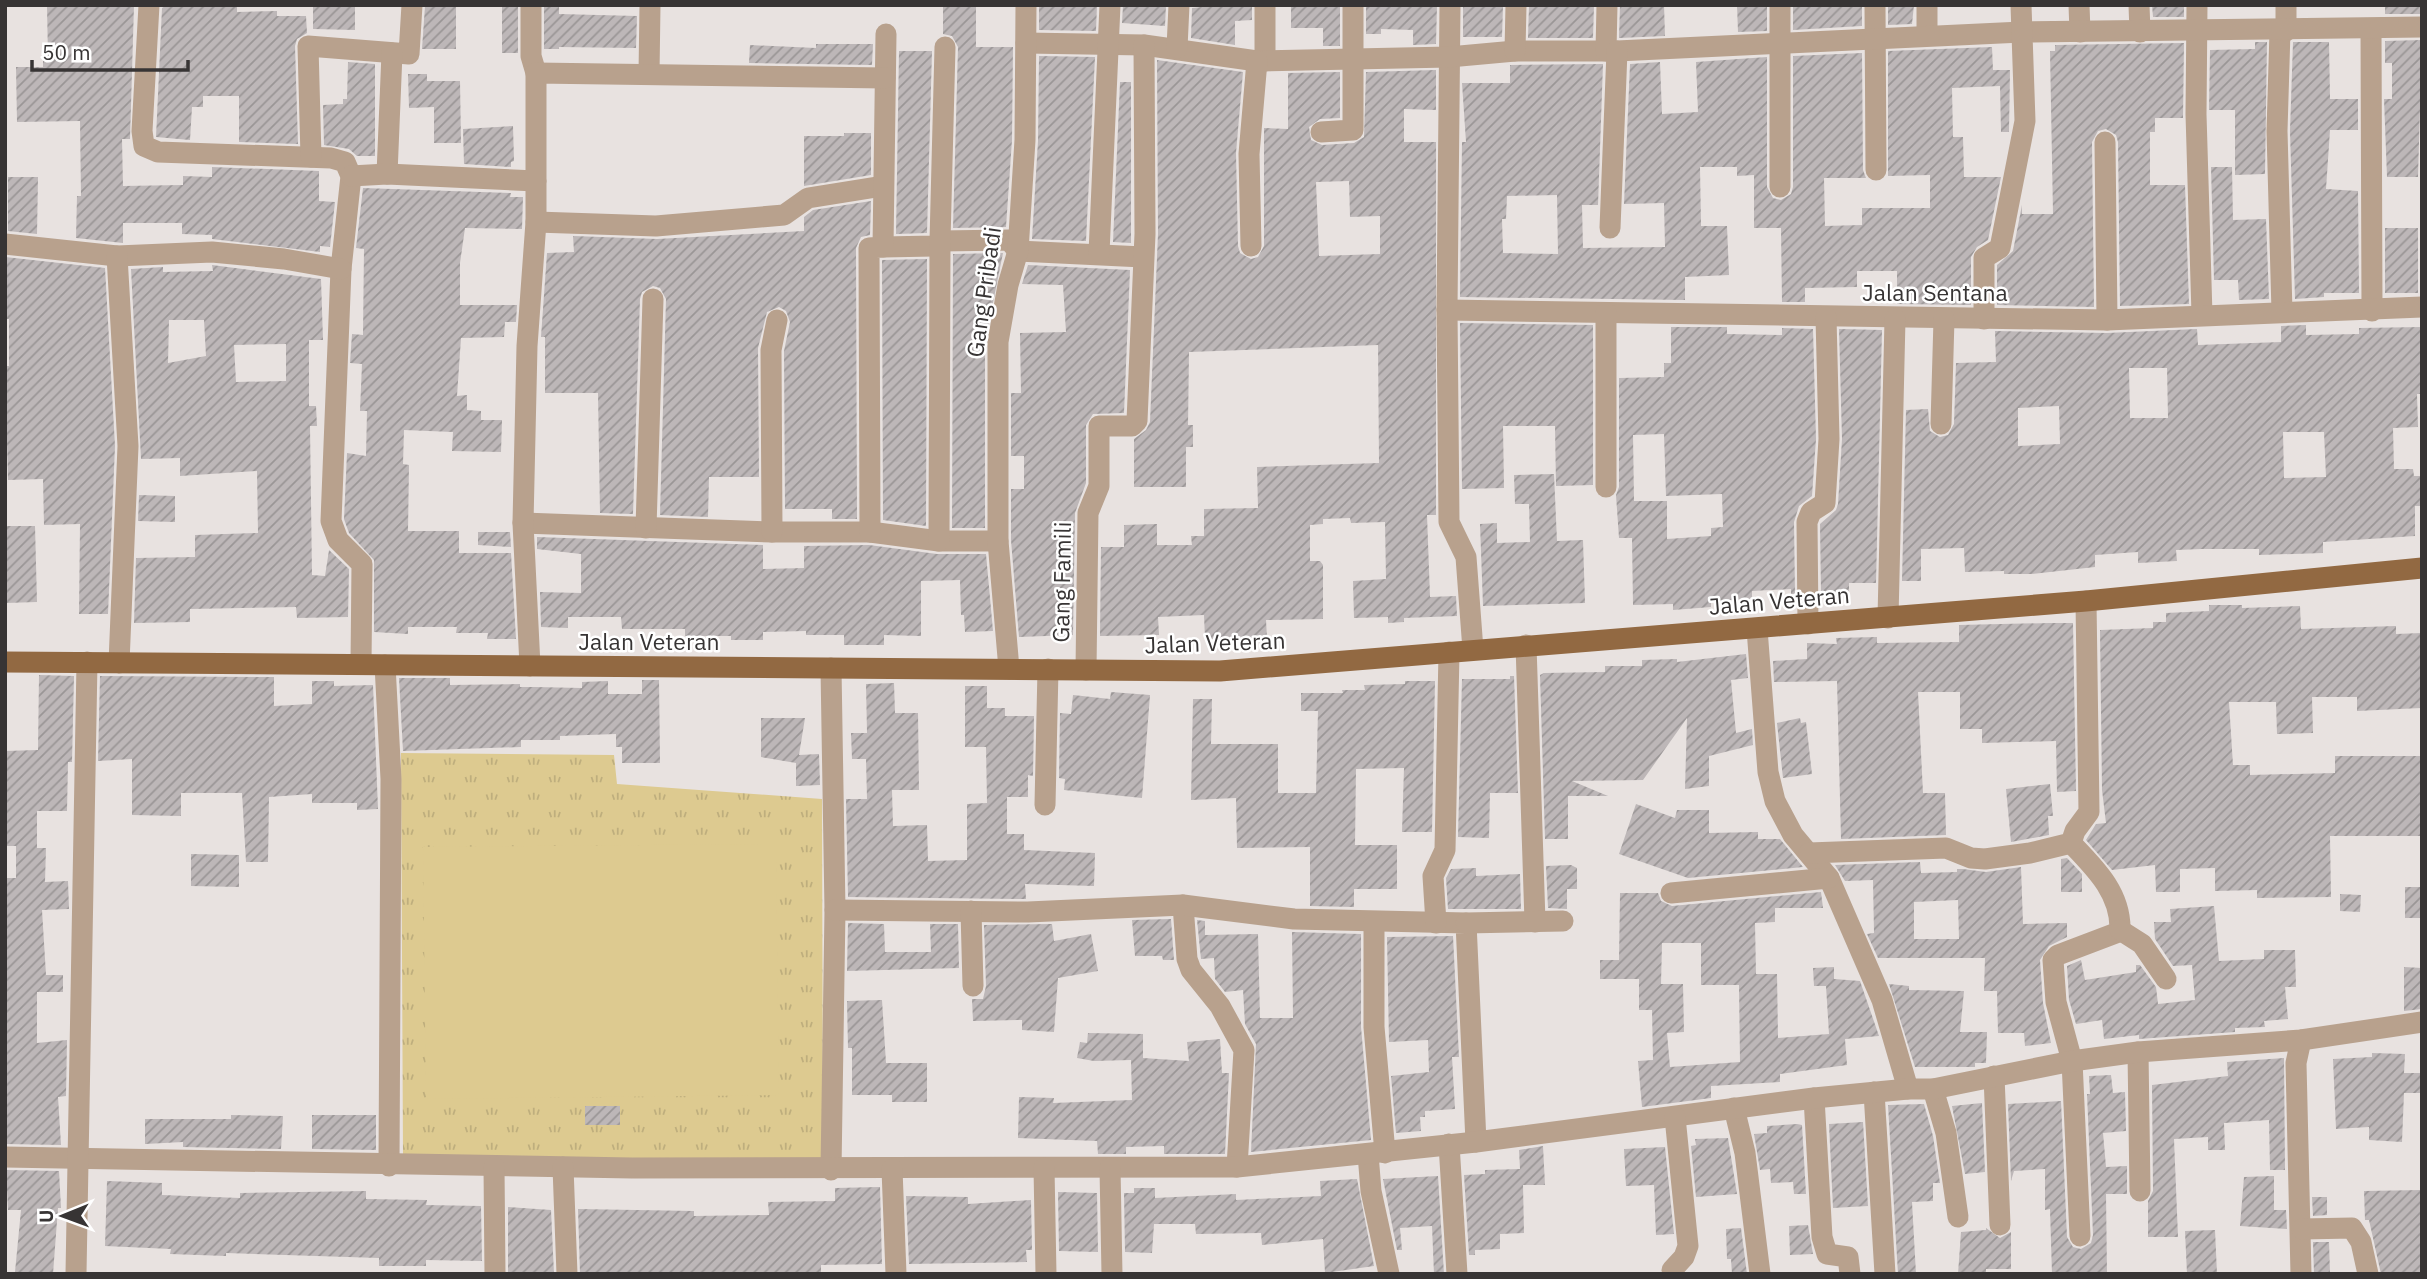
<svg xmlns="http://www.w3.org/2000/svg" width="2427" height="1279" viewBox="0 0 2427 1279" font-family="'IBM Plex Sans',sans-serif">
<defs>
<pattern id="grass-tufts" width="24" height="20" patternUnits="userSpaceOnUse" patternTransform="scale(1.75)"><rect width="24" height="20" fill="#ddca90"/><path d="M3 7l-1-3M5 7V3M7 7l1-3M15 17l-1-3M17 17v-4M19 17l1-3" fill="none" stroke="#beae7d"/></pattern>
<pattern id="building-hatch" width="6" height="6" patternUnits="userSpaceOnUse" patternTransform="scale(1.75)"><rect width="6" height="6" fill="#bdb7b8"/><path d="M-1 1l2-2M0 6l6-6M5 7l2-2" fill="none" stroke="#9a9696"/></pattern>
</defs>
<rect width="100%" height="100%" fill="#e8e2e0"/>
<path fill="url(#grass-tufts)" d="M401 753 614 755 617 784 822 799 823 1161 403 1155Z"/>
<path fill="#ddca90" d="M776 844 779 1095 426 1099 423 847Z"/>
<g fill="url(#building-hatch)" fill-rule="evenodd">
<path d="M134 5 130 139H122L123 186 183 185V176L212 177V167L319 171V201L335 202 330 247 320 246V252L212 239V235L182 234V223H123V243L76 238 77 196H81L80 121 17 122 16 67H43V58H48L47 6Z"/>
<path d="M167 5H237V12L277 11V16H306L307 33 297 39 295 46 298 144 239 142V96H203V107H192L190 140 156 137 162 8Z"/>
<path d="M313 5H355V30L313 29Z"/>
<rect x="502" y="5" width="16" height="48"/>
<path d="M544 5H559V14L637 16 636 48 559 47V49H544Z"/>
<path d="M943 5H976V47H1013L1012 140 1006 227 953 228 958 47 952 36 943 34Z"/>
<path d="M1039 5H1097L1096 31 1039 30Z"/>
<path d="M1123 5H1166L1165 26 1122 23Z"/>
<path d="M1220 5H1252V20L1235 21V45L1191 38 1192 8Z"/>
<path d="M1291 5H1340V46H1323V28H1291Z"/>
<path d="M1366 5H1437L1436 44 1413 45V30L1381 29V34H1366Z"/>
<path d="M1463 5H1503L1502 37H1463Z"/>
<path d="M1529 5H1594L1593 38H1528Z"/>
<path d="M1620 5H1664L1665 36 1619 38Z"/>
<path d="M1737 5H1767V31L1738 32Z"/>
<path d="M1793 5H1862V26L1793 30Z"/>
<path d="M1888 5H1914L1912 24 1888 25Z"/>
<path d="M2152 5H2184V17H2153Z"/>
<rect x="2385" y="5" width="37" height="9"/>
<path d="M425 6H456V49H422Z"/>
<path d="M2422 40 2418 177H2387L2384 99H2392V63H2385V41Z"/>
<path d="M2255 42H2267L2265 174 2235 175V110H2209L2210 50 2255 49Z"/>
<path d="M2293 42H2329L2330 99H2358V130H2330L2326 189 2358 191 2359 293H2324V297L2295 299 2290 131Z"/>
<path d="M2184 43 2183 118H2155V132H2150V185H2185L2189 304 2120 306 2118 142 2116 135 2106 129 2098 131 2092 142 2094 307 1997 305V265L2013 251 2022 205V214H2053L2050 51H2055V45Z"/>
<path d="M816 44H873L872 65 749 63 750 45 816 48Z"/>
<path d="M1992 47 1993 70H2010L2009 132H2001L2000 86 1952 88 1953 137H1963L1964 177H2001L1988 240 1977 247 1971 257V305L1897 304V271H1857V287L1805 288V302H1782L1781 228H1754V175L1737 176V167H1700L1701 226H1727L1729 275 1685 277V300L1460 297 1462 142H1466L1462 83H1510V65L1603 64 1598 205H1582L1583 248 1665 247 1664 203 1624 204 1630 64 1660 62 1662 114 1698 112 1696 62 1767 57V187L1773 198 1781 200 1791 194 1793 187V56L1862 53 1863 170 1866 178H1824L1825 226 1862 225V208H1930V175L1888 176V51ZM1557 195 1558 254 1503 253 1502 219H1506L1507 196Z"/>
<path d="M899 51H932L927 233 896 234Z"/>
<path d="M1039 56 1095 57 1086 241 1032 239 1038 141Z"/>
<path d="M1157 60 1243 72 1236 153 1238 246 1240 253 1251 259 1258 257 1264 246V128L1288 129V73L1340 72V118L1320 119 1309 127 1311 140 1322 145 1354 143 1364 137 1366 72 1436 70V110L1404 109V142H1436V515H1427L1430 597 1456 596 1457 616 1404 618V622L1388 623V617L1354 618 1353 581 1386 579 1385 522 1351 523 1350 518 1323 519V524L1310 525V561H1320L1323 565V619L1266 620 1267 638 1205 639 1204 615 1158 617 1159 635 1100 636 1101 547H1124V525L1157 524V545H1192L1191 536H1204V509L1258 508 1257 467 1379 463 1378 345 1189 352 1188 425H1193V447H1186V487H1134V439L1146 430 1150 422 1158 234ZM1349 181 1350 217 1380 216V254L1319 256 1316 182Z"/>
<path d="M348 62 375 64V156H357L349 149 324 145 323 105 343 104V99H347Z"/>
<path d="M408 74H427V81H460L461 143H434V107L409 108Z"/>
<path d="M1120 82H1131V243L1113 242Z"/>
<path d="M513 126 514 161 511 162V167L464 164 463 129Z"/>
<path d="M844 133H871V175L804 186V136H844Z"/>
<path d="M2211 167H2232L2233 220 2266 219 2269 299 2239 300 2238 280H2214Z"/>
<path d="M8 177H38L37 234 8 231Z"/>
<path d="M363 188 511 193 510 197H523L522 229 465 228 460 263V305H517L516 322H505L504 337 461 338 457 396 467 395V410L481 411V420H502L501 452 452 451 453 432 404 430 403 464 409 465 408 531H459V553H511L516 639H487L488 633H456L457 627H408V634L374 632V560L349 533 344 519 347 453 366 456 367 411H360L362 364 350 363 352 334 363 335 364 249 356 248Z"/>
<path d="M871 201 870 235 861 237 856 248 857 519H832V509H785L784 351 790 322 786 311 779 307 767 312 758 348 759 477H709L708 517 660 515 666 299 660 288 653 286 642 292 640 299 633 514 600 513 598 393H545V337H541L547 253 574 252 573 236 657 239 804 231V217L813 210Z"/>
<rect x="2385" y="228" width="33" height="65"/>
<path d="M1003 253 985 342V528H952L953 254Z"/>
<path d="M5 257 105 268 115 446 108 614H79L80 524 44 525 43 479 8 480 5 366H9V319H5Z"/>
<path d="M927 259 926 526 883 520 882 260Z"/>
<path d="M212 265 321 279 323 340H309V406H316L317 426H310L312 575 325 576 329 550 349 569 348 617 297 618 296 607 190 609V622L134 623 136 558 195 557V535L258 533 257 471 180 476V458L141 459 131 269 163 267V272L213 271ZM169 320H204L206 356 168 363ZM286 344V381L236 382 234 345Z"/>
<path d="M1028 265 1130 270 1124 413 1093 414 1086 425V483L1075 513 1073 635 1019 637 1011 540V489H1024V456H1011V393H1021L1020 333 1066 332 1063 285 1022 284Z"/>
<path d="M1460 323 1593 325V485L1556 486 1555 426H1503L1504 488 1462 489Z"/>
<path d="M2306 325V335L2359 334V328L2422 327V394H2417L2418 427 2393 428 2394 469H2413L2414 476H2422V506H2415V536L2323 542V553L2259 555V549H2202L2176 550 2177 561 2138 563V552L2095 555V567L2031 574H2004V571L1965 572 1964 548 1921 549V581H1902L1906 410 1928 409 1930 431 1940 437 1948 435 1954 424 1956 363 1996 362 1995 331 2107 333 2197 329 2198 345 2281 342V326ZM2129 368H2167L2168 418H2130ZM2059 406 2060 444 2018 446V408ZM2283 432H2324L2326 477 2284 478Z"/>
<path d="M1671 327H1727V334L1782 335V328L1813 329 1816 439 1812 496 1799 506 1794 522 1795 594H1791V589L1752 591V599L1711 601V607L1673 610V604L1633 605 1632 538H1619L1616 495 1619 487V378L1664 377V363H1671ZM1664 434 1666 496 1722 494 1723 527 1711 528V536L1667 539V501H1634L1633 435Z"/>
<path d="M1839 329 1882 330 1876 583H1849V592H1821L1820 524 1836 510 1838 504 1842 439Z"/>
<path d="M1554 474 1557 541 1583 540 1585 603 1483 606 1480 524 1497 523V543L1530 542 1529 504H1515L1514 475Z"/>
<path d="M139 495 175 496V522L138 521Z"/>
<path d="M5 526H35L37 602 6 603Z"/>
<path d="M478 532H510L511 547 478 545Z"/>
<path d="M537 537 763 545V569L804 568V546L869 545 937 554H986L993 631 965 632 964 615H961L960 580 921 581V636L884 635V645H844V635H806V631L763 632V640H731V636H685V629H622L621 617H568V628L541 627 540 592 581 593V554L537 549Z"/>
<path d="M2209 605H2242V608L2300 606 2301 629 2396 626V634L2422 633 2421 708 2357 711V697H2312L2313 733 2277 734 2276 702H2229L2233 765H2250V775L2335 773V756H2422V836H2330L2331 897 2257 898V890L2215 891V868L2180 869V892H2156L2155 865 2112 870 2086 840 2096 824 2106 823 2102 790 2100 630 2153 628V622H2166V613L2209 611Z"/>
<path d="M2049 623H2073L2076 791 2057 792 2056 741 1982 743V729H1960V692H1918L1923 793H1945L1946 835 1841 839 1837 681 1774 682 1773 661 1807 659V643L1837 644 1836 638 1877 637V643L1959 642V625Z"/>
<path d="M1746 654 1748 678 1731 680 1736 733 1752 729 1753 745 1709 756V786L1685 789 1687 718 1643 780 1572 781 1608 796H1568V839H1545L1540 675 1544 673 1605 672V666H1642V660L1677 659V662Z"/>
<path d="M39 675 74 676 72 762H68L67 811H37V848H46L45 882 68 881 69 909 42 910 46 975H63V992H37V1043L67 1040 66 1096 58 1097 61 1145 5 1144V878H16V846H5V751L38 750Z"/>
<path d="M100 676 274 677V706L312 704V681H334V686L373 685 378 809 357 810V803H312V794L269 797 268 862H246L242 793H181V816L132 815V759L98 761Z"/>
<path d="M1510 676H1514L1518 793H1490L1489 838 1458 837 1462 679H1510Z"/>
<path d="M399 678H450V685L520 684V687H535L582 688V682L608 681V694H642V680H659L660 763H622V747H616V734L560 736V740H521V747L403 751Z"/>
<path d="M1405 681H1435L1432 832H1402L1404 768 1356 769 1355 845H1397V889H1354V907L1310 906V847L1237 848 1236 798 1191 800 1193 699H1212L1211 744H1278V793H1316L1318 711H1301V693H1343L1342 690H1365L1364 685 1405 684Z"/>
<path d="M894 683 895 713H918L919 790H892L893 826 927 825 928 861 967 860V804L987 803 986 747H965V686H987V708H1005V716H1034L1033 776 1028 775V797H1007V834H1024V850L1095 853 1094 886 1025 884 1026 899 848 897 846 799H867L866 759H852L851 733H867L866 684Z"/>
<path d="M1111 692 1150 695 1142 798 1064 790 1065 779 1059 778 1060 713 1071 714 1073 695 1110 699Z"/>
<path d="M761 718H805L799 755 819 754 820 785 796 786V763L761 757Z"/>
<path d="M1800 718 1801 723 1806 722 1812 774 1783 778 1777 723Z"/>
<path d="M2050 784 2053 816H2048L2049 835 2011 842 2006 789Z"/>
<path d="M1636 804 1675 818 1677 810H1709V833L1758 832V839H1780L1803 867 1688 878 1619 854Z"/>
<path d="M191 854 239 855V887L191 886Z"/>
<path d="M2067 858 2082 874V892H2061V859Z"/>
<path d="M1920 862 1921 873 1957 872V869H1963L1986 872 2021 867 2023 924 2067 923V937L2049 946 2040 960 2043 1003 2051 1043 2025 1046 2024 1033H1998L1997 991H1984L1985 958H1878L1867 934 1874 933 1873 880 1845 881 1835 865ZM1958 900 1959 939H1914V902Z"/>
<path d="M1571 865 1577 868V889H1567V909L1548 908 1546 866Z"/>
<path d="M1476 868V876L1520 874 1521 909H1448L1446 878 1451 869Z"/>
<rect x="2405" y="887" width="17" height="31"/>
<path d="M1821 892 1823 908H1775V922L1755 923 1756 974H1777L1778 1038 1829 1034 1826 986H1814L1813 968 1834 967V979L1860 981 1879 1036 1845 1039 1847 1065 1780 1074V1082L1711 1086V1098L1642 1107 1638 1061 1653 1060 1652 1010H1639V979H1600V960H1619L1620 893H1658L1661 901 1672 906ZM1662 943H1701V985H1739L1740 1062 1670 1067 1667 1033 1684 1032 1683 984H1661Z"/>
<path d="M2340 894 2361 895 2360 912 2340 911Z"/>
<path d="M2214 906 2219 961 2264 959V950H2295L2296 987H2285L2288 1019 2264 1021 2265 1027 2235 1028V1032L2139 1039V1035L2104 1039 2102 1020 2076 1024 2069 1000 2067 966 2081 960 2085 980 2136 972V965H2140L2156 987 2158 1004 2195 1000 2192 965 2173 966 2155 939 2154 922H2171L2170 909Z"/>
<path d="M1171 919 1174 960H1163L1162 956H1135L1132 920Z"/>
<path d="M1197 920 1205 921V935L1258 934 1260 1018H1293L1292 932 1361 934V1027L1371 1140 1251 1152 1256 1044 1245 1024 1243 990 1225 992 1215 979 1214 958 1201 959Z"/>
<path d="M848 923 884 924 885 952H931L930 924H958L959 968 847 971Z"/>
<path d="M1052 924 1054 941 1091 934 1098 971 1058 978 1054 1032 1022 1030V1020L973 1021 972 999H983L986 986 984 925Z"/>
<path d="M1453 936 1459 1057H1452L1455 1109 1425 1111V1117H1420L1421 1131 1396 1133 1391 1076 1429 1072 1428 1040 1389 1042 1387 937Z"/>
<path d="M2404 967 2422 968V1009L2404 1011Z"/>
<path d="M1889 984 1909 986V990L1964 991 1960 1032H1987L1986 1063H1975V1067H1915Z"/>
<path d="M882 1000 886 1063H927V1102H892V1095H852V1048H848L847 1001Z"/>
<path d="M1088 1033 1143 1034V1058L1189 1061 1187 1042 1220 1039 1222 1073H1229L1225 1154H1164V1146L1126 1147V1154H1098L1097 1141 1018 1138 1019 1097 1054 1098 1053 1103 1132 1100 1131 1060 1094 1061 1077 1058 1080 1042 1087 1043Z"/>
<path d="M2372 1053 2405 1054 2404 1073H2421V1093H2404L2402 1142 2369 1140V1127L2336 1129 2333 1059 2372 1057Z"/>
<path d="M2284 1058 2285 1170H2270L2269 1120 2224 1123 2225 1150H2208V1137L2174 1139 2178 1237H2148V1201L2153 1191 2152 1085 2228 1076 2227 1062Z"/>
<path d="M2111 1075 2113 1093 2125 1092 2126 1131 2103 1133 2106 1167 2127 1166V1194H2106L2107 1274H2052L2050 1209 2045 1210V1169L2014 1171 2011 1181 2008 1104 2061 1101 2067 1237 2073 1247 2081 1249 2091 1243 2093 1235 2087 1094H2090L2089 1076Z"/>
<path d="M1982 1103 1985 1172 1965 1174 1952 1106Z"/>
<path d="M1924 1104 1933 1136 1940 1183H1933V1201L1912 1202 1916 1274H1898L1888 1105Z"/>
<rect x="585" y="1106" width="35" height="19"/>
<path d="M231 1115 283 1116 281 1149 183 1147V1142L145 1144V1119H231Z"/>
<path d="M312 1115H376V1150L312 1149Z"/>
<path d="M1863 1122 1868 1206 1833 1208 1829 1124Z"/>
<path d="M1797 1124 1802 1125 1806 1194H1794L1793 1182 1771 1183 1770 1169 1760 1170 1754 1134 1767 1133V1126Z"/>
<path d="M1728 1138 1737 1194 1696 1197 1691 1146 1696 1145 1695 1139Z"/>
<path d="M1543 1146 1545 1185H1523L1524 1233 1500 1234V1249L1475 1250V1255H1469L1464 1175 1485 1174V1170L1520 1169 1519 1150Z"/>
<path d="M1665 1147 1674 1234 1656 1235 1654 1185 1626 1186 1624 1149Z"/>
<path d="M6 1170 59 1171 61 1208H58L53 1274 15 1272 21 1210H8Z"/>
<path d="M1438 1176 1444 1274H1434L1432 1226 1400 1228 1402 1250H1397L1383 1179Z"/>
<path d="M2274 1176V1210H2286L2287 1229 2240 1226 2244 1177Z"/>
<path d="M1357 1179 1374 1266 1325 1273 1323 1239 1262 1245 1261 1233 1196 1234 1195 1224H1154L1152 1253 1125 1252 1124 1193H1134V1188H1155V1198L1236 1194V1200L1321 1196 1320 1181Z"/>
<path d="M107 1181 162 1183V1195L240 1198V1193L366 1191V1199L427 1200 426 1205 481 1206 482 1261 426 1260V1266H379V1258L226 1253V1256L170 1254 171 1249 105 1246Z"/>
<path d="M880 1187 882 1264 821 1265V1272L818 1274H580L578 1209 694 1211V1216L769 1215 768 1202 835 1201V1188Z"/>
<path d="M2422 1190V1274H2381L2369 1220H2365L2364 1191Z"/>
<path d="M1058 1192 1097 1193 1098 1252 1059 1251Z"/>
<path d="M906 1196 968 1197V1204L1031 1200 1032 1250H1026L1027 1262 909 1264Z"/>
<path d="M2312 1197H2327V1215L2313 1216Z"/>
<path d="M508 1207 551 1210 554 1274 508 1272Z"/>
<path d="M1808 1225 1813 1254 1790 1255 1789 1226Z"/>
<path d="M1741 1228 1747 1274H1732L1731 1259H1727L1726 1229Z"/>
<path d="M1986 1228 2000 1238 2011 1232V1269H1986V1274H1958L1961 1232 1986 1230Z"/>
<path d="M2215 1230 2217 1274H2187L2185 1231Z"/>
<path d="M2313 1242H2329L2330 1274H2314Z"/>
</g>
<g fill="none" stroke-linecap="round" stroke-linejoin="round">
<g stroke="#b8a18d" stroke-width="21">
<path d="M149 5 142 131 144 146 158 152 331 158 345 162 351 176 341 269 331 521 338 540 362 564 361 664"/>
<path d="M531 5V56L536 73"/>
<path d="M1265 5V61"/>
<path d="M1450 5 1447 310 1449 522 1466 557 1473 650"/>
<path d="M1875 5 1876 170"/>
<path d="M2079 5 2080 32"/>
<path d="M2139 5 2140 32"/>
<path d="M2197 5 2196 114 2202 315"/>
<path d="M2371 30 2372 311"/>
<path d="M2280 31 2277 131 2282 312"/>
<path d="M2286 31V5"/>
<path d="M1927 35V5"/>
<path d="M1026 43 1144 45 1257 61 1449 57 1515 51H1617L2022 32 2422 27"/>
<path d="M1177 48 1179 5"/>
<path d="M1515 51 1516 5"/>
<path d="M1606 51 1607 5"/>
<path d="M649 74 650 5"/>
<path d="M1321 132 1353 130V5"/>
<path d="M2105 142 2107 320"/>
<path d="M311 157 308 46 409 54 412 5"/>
<path d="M387 174 392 53"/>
<path d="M351 176 387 174 536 181"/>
<path d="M1780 187V5"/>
<path d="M536 222 656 226 784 215 808 198 883 186"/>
<path d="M1610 228 1617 51"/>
<path d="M5 244 117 256 212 252 284 259 341 269"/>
<path d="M1251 246 1249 154 1257 61"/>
<path d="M883 247 934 246 940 241 1009 240 1018 251 1143 257"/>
<path d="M1099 253 1110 5"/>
<path d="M117 256 128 446 119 663"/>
<path d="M1447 310 2107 320 2422 307"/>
<path d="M1984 319V258L2000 248 2025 121 2021 5"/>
<path d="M1941 424 1944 319"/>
<path d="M1606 487V313"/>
<path d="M523 523 772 532H870L939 541H998"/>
<path d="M646 528 653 299"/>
<path d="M772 532 771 350 777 320"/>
<path d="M870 532 869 248 883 247 886 34"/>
<path d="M939 541 940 241 945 47"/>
<path d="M1888 618 1895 319"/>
<path d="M1808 624 1807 522 1811 512 1825 503 1829 439 1826 317"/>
<path d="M1757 629 1768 772 1775 801 1793 835 1829 878 1882 1000 1908 1089"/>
<path d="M1526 645 1535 922"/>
<path d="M385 665 391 779 389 1166"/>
<path d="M530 666 523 523 527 346 536 222V73L885 78"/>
<path d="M831 668 835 910 831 1170"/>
<path d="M1009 669 998 541V342L1008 285 1018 251 1025 140 1026 5"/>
<path d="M1086 670 1088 513 1099 486V426H1132L1137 421 1145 234 1144 45"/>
<path d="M1045 805 1048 669"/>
<path d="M2071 843C2095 868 2121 893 2120 930L2116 933 2058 955 2053 960 2056 1002 2072 1061 2080 1236"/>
<path d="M1809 853 1946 848 1971 858 1985 859 2030 853 2071 843 2075 831 2089 812 2086 601"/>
<path d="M1671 893 1829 878"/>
<path d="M1183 905 1187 959 1191 970 1220 1006 1244 1050 1237 1167"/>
<path d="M835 910 1028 912 1183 905 1294 919 1466 923 1476 1142"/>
<path d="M971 911 973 986"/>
<path d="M1374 922V1027L1385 1153"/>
<path d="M1436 923 1433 876 1445 850 1449 652"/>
<path d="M1466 923 1563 921"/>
<path d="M2120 930 2142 944 2166 979"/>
<path d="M2301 1040 2296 1063 2301 1274"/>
<path d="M2138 1052 2140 1191"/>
<path d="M1994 1076 2000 1225"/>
<path d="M1933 1089 1946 1133 1958 1217"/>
<path d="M1874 1092 1885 1274"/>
<path d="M1814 1098 1822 1237 1827 1254 1848 1257 1850 1274"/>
<path d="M1734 1108 1745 1153 1760 1274"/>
<path d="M1449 1144 1457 1274"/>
<path d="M1368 1154 1371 1191 1389 1274"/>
<path d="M5 1157 632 1168 1237 1167 1476 1142 1814 1098 1908 1089H1933L2072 1061 2138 1052 2301 1040 2422 1022"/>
<path d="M494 1167 495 1274"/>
<path d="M563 1167 567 1274"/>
<path d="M1044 1168 1046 1274"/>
<path d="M1110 1168 1112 1274"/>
<path d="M892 1169 896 1274"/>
<path d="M2302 1229 2352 1228 2361 1242 2368 1274"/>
<path d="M1672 1270 1684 1257 1688 1246 1675 1117"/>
<path d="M76 1274 87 662"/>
</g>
<path stroke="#926942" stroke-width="21" d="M5 662 1220 671 2086 601 2422 568"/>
</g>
<g text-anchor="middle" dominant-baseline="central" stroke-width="5" stroke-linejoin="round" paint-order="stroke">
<g font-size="23" fill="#373434" stroke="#fff">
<text transform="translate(983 292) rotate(-82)">Gang Pribadi</text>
<text x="1935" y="292">Jalan Sentana</text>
<text transform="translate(1061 582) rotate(-89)">Gang Famili</text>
<text transform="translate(1779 600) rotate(-5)">Jalan Veteran</text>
<text x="649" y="641">Jalan Veteran</text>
<text transform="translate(1215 642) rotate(-2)">Jalan Veteran</text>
</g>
</g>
<rect width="2427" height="1279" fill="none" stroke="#373434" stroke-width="14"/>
<g transform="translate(63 1216) rotate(269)" stroke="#ffffff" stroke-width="5" paint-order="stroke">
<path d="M0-5L12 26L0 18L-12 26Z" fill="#373434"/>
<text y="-10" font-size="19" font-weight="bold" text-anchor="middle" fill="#373434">U</text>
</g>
<path d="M32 60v10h156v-10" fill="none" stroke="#373434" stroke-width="3.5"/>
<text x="42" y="60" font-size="21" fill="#373434" stroke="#ffffff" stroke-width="5" paint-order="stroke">50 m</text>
</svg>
